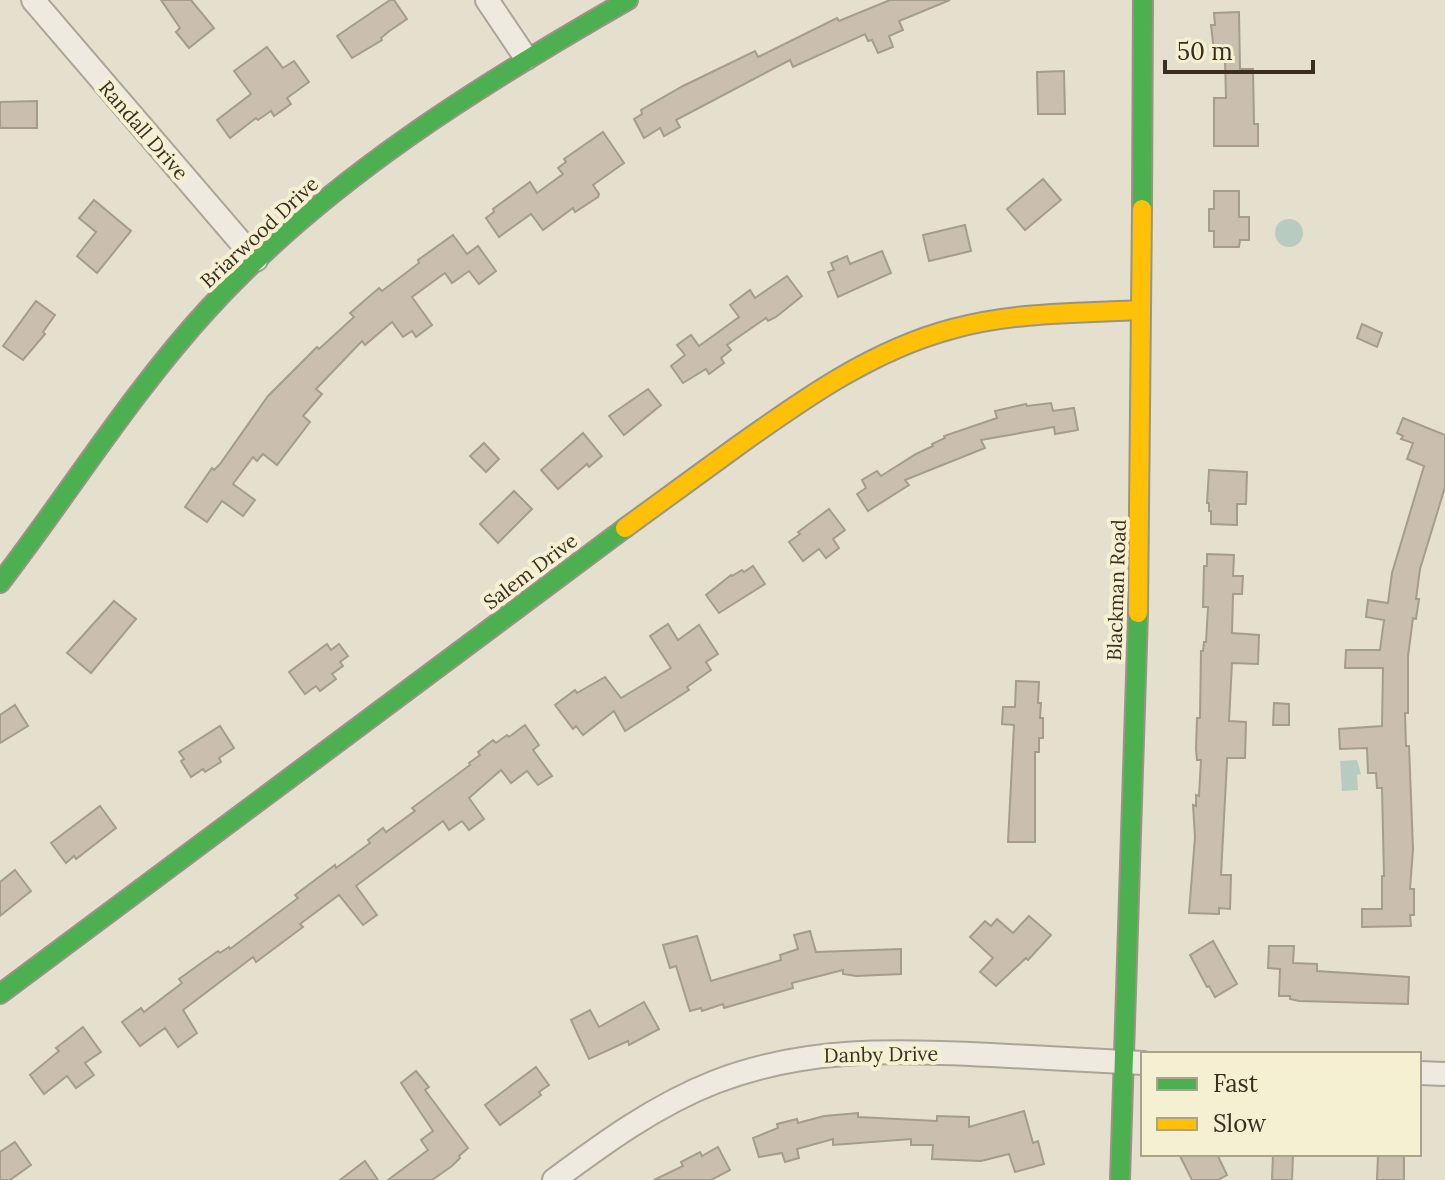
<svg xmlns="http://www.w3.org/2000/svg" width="1445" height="1180" viewBox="0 0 1445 1180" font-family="Lora,serif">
<rect width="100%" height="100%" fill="#e5e0cd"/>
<g fill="#b8cbc1">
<circle cx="1289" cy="233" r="14"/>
<path d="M1357 760 1361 774 1357 775 1358 790 1342 791 1340 761Z"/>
</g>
<g fill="#cabfae" stroke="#a59c8c" stroke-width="2">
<path d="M161 0H191L214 28 189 48 176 32 180 28Z"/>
<path d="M390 0H394L407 19 388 32 381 38 382 40 352 58 337 36Z"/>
<path d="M890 0H950L899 21 903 30 889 36 893 47 878 53 872 40 868 41 865 34 793 67 790 60 676 120 680 127 664 136 660 128 644 138 634 119 642 114 641 110 683 86 755 51 758 57 837 18 839 21Z"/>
<path d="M1239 12 1240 69H1253L1254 124H1258V146H1214V98H1226L1225 60H1215L1211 25H1215L1214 13Z"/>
<path d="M267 47 283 68 294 61 309 82 287 98 291 104 274 116 271 111 258 120 256 118 230 138 217 120 251 94 234 71Z"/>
<path d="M1064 71 1065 114H1038L1037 72Z"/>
<path d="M37 101V128H0V102Z"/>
<path d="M603 132 624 163 593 185 599 194 598 197 575 212 573 208 543 230 531 214 499 237 486 218 494 212 493 209 530 182 537 193 563 174 558 168 566 162 564 159Z"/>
<path d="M1043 179 1061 200 1025 230 1007 209Z"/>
<path d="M1214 191H1239V217H1249V240H1240L1239 247H1214V231H1209V209H1214Z"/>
<path d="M94 200 131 231 97 273 77 256 96 232 79 218Z"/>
<path d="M965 225 971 251 929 261 923 235Z"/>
<path d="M453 235 467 254 478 246 496 271 479 284 469 271 452 283 445 273 412 297 432 325 416 337 412 331 403 337 392 322 365 345 362 341 316 389 322 394 303 416 310 422 277 465 263 454 257 461 253 457 233 484 255 500 243 516 222 501 207 522 185 507 212 468 214 470 220 464 268 396 317 347 319 349 354 317 350 313 379 288 382 291 419 263 418 260Z"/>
<path d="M882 251 891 273 838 297 828 272 834 270 831 263 847 256 850 264Z"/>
<path d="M787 276 802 296 776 317 768 321 766 318 727 345 731 350 721 358 724 363 709 374 706 369 683 383 671 366 685 355 677 345 691 335 699 346 739 317 730 305 750 290 755 298Z"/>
<path d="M36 301 55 315 43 332 45 334 23 360 3 346Z"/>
<path d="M1362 324 1382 333 1377 347 1357 338Z"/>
<path d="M648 389 661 405 624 435 609 416Z"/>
<path d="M1051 403 1053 411 1074 408 1078 430 1055 434 1054 427 981 440 985 448 905 480 909 485 868 511 857 494 866 488 862 480 877 471 881 476 916 454 933 446 932 444 945 438 944 436 997 418 995 411 1026 404 1027 406Z"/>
<path d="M1403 418 1445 435V487L1420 569 1416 599H1419L1416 619 1413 618 1408 656V713H1405L1406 746H1409L1413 849 1410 889H1414V915H1410L1411 926 1362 927V909H1382V876H1384L1382 788H1377L1376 773H1368L1367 748 1340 749 1339 729 1382 726 1383 668H1345L1346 650H1380L1384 620 1366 617 1368 600 1388 603 1392 573 1424 466 1407 459 1413 443 1401 439 1403 436 1397 433Z"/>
<path d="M583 433 602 456 589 467 587 464 558 489 541 470Z"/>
<path d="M484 443 499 459 486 472 470 456Z"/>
<path d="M1209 470 1247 472 1246 504H1237V525L1211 524V511H1209V503H1207Z"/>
<path d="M514 491 532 509 498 543 480 524Z"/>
<path d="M829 509 845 530 833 539 839 548 826 558 819 549 803 561 789 542 800 534 798 532Z"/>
<path d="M1207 554 1234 555 1233 576H1243L1242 594H1233L1232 633 1259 635 1258 664 1232 663 1229 721 1246 722 1245 758H1227V761L1221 875H1231L1230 909 1219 908V914L1189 913 1195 837 1193 805 1196 806V795L1199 796 1201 760H1197L1196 749 1197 718H1200L1201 651H1203L1204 642H1206L1208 607H1203L1204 566H1207Z"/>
<path d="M753 566 765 584 719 613 706 595 731 575 732 576 742 570 744 572Z"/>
<path d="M114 601 136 619 91 673 67 653Z"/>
<path d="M668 624 678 640 699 625 718 654 706 662 711 670 687 687 689 690 625 731 614 711 583 735 576 726 573 729 555 705 575 690 577 693 605 677 621 698 671 668 650 636Z"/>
<path d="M327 644 331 650 339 644 348 656 340 662 343 666 332 674 336 679 320 691 316 686 305 694 289 672Z"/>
<path d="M1016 681 1039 682 1038 703H1041L1040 718H1043V738H1039V752H1035V842H1008L1014 725 1002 724 1003 707H1015Z"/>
<path d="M1274 703 1289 704V725H1273Z"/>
<path d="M15 705 28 726 0 743V715Z"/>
<path d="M525 725 539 745 533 750 552 776 538 785 527 771 511 783 501 770 469 798 484 819 469 830 462 821 449 830 443 821 356 886 377 915 363 925 339 895 300 924 303 927 256 962 253 957 183 1010 197 1033 178 1047 165 1028 140 1046 122 1022 141 1008 144 1012 182 983 179 979 218 951 220 953 229 947 230 949 298 898 295 895 335 865 336 868 370 843 368 840 383 828 386 832 415 811 412 808 470 765 469 763 480 755 478 752 493 740 496 743 507 735 509 737Z"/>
<path d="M220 726 234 748 219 758 221 762 205 772 203 769 191 777 181 761 184 759 179 752Z"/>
<path d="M100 806 116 828 76 859 74 856 66 863 51 843Z"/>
<path d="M15 870 31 891 0 916V882Z"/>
<path d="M1029 916 1051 935 1028 960 1026 958 996 986 980 972 993 958 970 937 985 921 991 926 997 919 1013 933Z"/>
<path d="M810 931 816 952 901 949V974L856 976 843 974V970L792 983 793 988 724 1008 723 1004 702 1011 701 1008 690 1011 676 966 670 968 663 945 697 936 711 981 781 960 780 955 798 949 794 935Z"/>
<path d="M1213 941 1237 984 1215 997 1209 986 1207 987 1190 955Z"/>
<path d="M1269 946H1294L1293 963 1317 964V971L1409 977 1408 1004 1299 1001 1290 999V996H1279L1280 969 1268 968Z"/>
<path d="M644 1002 659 1029 629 1045 628 1041 589 1059 571 1020 590 1010 599 1027Z"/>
<path d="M83 1027 101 1052 85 1063 94 1075 76 1088 67 1076 44 1094 30 1075 59 1051 56 1048Z"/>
<path d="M536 1067 549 1085 539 1092 541 1095 500 1125 485 1105Z"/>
<path d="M416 1071 429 1087 425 1090 468 1148 459 1156 460 1158 452 1166 432 1180H388L428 1150 421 1140 433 1131 401 1083Z"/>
<path d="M1024 1111 1033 1143 1038 1141 1044 1164 1015 1172 1009 1154 981 1161 932 1159 933 1145H911V1139L833 1145V1139L797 1149 799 1158 785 1162 782 1153 759 1157 753 1138 778 1128 777 1124 797 1119 798 1123 824 1116 858 1113V1117L937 1121V1116L969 1117V1127Z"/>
<path d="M15 1142 31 1165 10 1180H0V1152Z"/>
<path d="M718 1147 730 1170 711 1180H654L683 1166 681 1162 700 1152 702 1156Z"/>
<path d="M1179 1154H1217L1227 1175 1218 1180H1192Z"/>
<path d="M1273 1154H1293L1292 1180H1272Z"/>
<path d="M1378 1154H1404V1180H1377Z"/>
<path d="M365 1161 378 1180H340Z"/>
</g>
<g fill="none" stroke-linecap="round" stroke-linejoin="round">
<defs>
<g id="street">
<path d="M33 0 256 260"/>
<path d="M487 0 526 58"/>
<path d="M1419 1073 1445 1074"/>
<path d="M554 1180C604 1143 656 1105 715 1082 805 1047 896 1050 991 1055 1042 1058 1092 1060 1143 1063"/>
</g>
<g id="fast">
<path d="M1142 209 1143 0"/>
<path d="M0 583C70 492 131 393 209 308 328 179 478 86 628 0"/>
<path d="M0 994 625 528"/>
<path d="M1120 1180 1138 613"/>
</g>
<g id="slow">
<path d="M625 528C663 500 701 473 739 445 805 398 873 350 952 329 1013 312 1079 313 1141 310"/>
<path d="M1138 613 1142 209"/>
</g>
</defs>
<use href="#street" stroke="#aaa596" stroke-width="26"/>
<use href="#fast" stroke="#9a9486" stroke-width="22"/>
<use href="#slow" stroke="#9a9486" stroke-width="22"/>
<use href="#street" stroke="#eeeadf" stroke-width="22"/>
<use href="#fast" stroke="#4caf50" stroke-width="18"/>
<use href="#slow" stroke="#ffc107" stroke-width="18"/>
</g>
<g text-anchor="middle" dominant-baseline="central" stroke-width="8" stroke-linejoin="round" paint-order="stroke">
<g font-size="20" fill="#3a2e1e" stroke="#f6f0d3">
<text transform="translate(144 130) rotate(49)">Randall Drive</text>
<text transform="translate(259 232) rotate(-43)">Briarwood Drive</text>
<text transform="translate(530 571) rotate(-37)">Salem Drive</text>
<text transform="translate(1116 590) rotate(-88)">Blackman Road</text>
<text transform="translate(881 1054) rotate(-1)">Danby Drive</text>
</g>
</g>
<rect x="1141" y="1052" width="280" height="104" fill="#f6f0d3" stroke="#aba28b" stroke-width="2"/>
<rect x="1157" y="1078" width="40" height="12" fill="#4caf50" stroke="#aba28b" stroke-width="2"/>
<text x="1213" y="1092" font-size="24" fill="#3a2e1e">Fast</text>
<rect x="1157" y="1118" width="40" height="12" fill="#ffc107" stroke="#aba28b" stroke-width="2"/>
<text x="1213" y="1132" font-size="24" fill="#3a2e1e">Slow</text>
<path d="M1165 60v12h148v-12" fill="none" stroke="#3a2e1e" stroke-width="4"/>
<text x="1177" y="60" font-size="24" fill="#3a2e1e" stroke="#f6f0d3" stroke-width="6" paint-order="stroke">50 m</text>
</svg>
